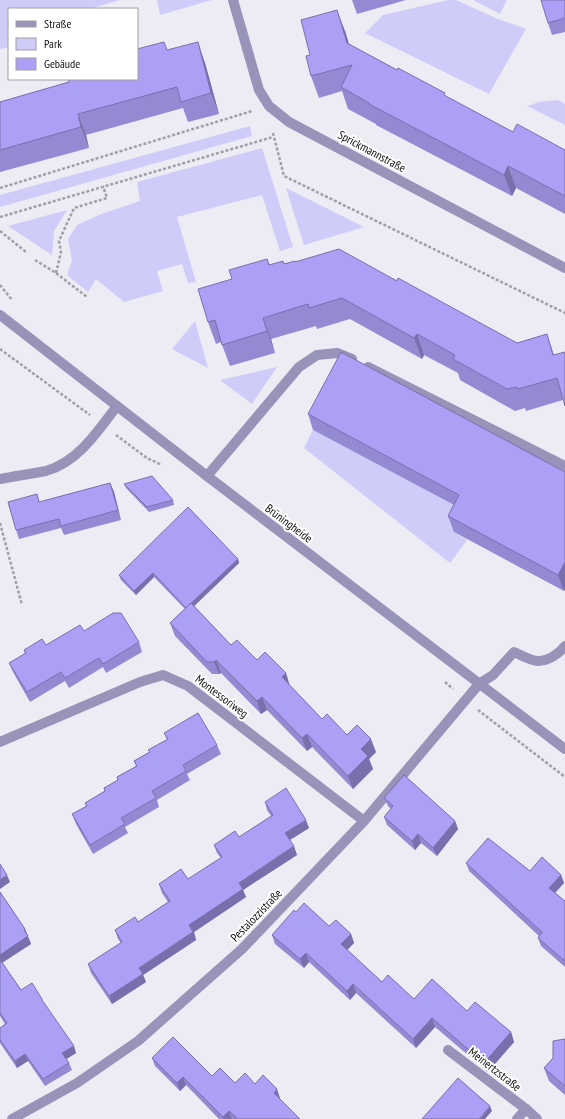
<svg xmlns="http://www.w3.org/2000/svg" width="565" height="1119" viewBox="0 0 565 1119" font-family="'PT Sans Narrow',sans-serif">
<rect width="100%" height="100%" fill="#edecf4"/>
<g fill="#d0ccf9">
<path d="M0 0H120L89 9H9V47L0 49Z"/>
<path d="M157 0H212L160 15Z"/>
<path d="M448 0H456L498 19 526 29 489 94 365 33 383 15Z"/>
<path d="M473 0H507L500 14Z"/>
<path d="M558 100 565 104V125L527 106 539 102Z"/>
<path d="M250 126 252 136 0 207V195Z"/>
<path d="M262 148 293 247 280 251 262 195 177 217 196 282 188 283 182 264 157 271 163 291 124 302 96 279 88 292 67 275 72 261 68 239 77 225 101 214 140 201 137 182Z"/>
<path d="M286 188 364 227 304 245Z"/>
<path d="M67 210 54 231 52 255 8 226Z"/>
<path d="M195 321 208 368 172 349Z"/>
<path d="M277 367 252 404 220 380Z"/>
<path d="M313 430 465 511 454 532 467 540 450 563 304 448Z"/>
</g>
<g fill="none" stroke-linecap="round" stroke-linejoin="round">
<g stroke="#a09fa5" stroke-width="2.5" stroke-dasharray="3 2" stroke-linecap="butt">
<path d="M273 133 284 176 565 313"/>
<path d="M0 188 252 111"/>
<path d="M0 217 273 137"/>
<path d="M0 231 26 252"/>
<path d="M35 260 56 273 87 297"/>
<path d="M56 273 61 252 59 241 74 208 107 198 103 186"/>
<path d="M0 285 12 300"/>
<path d="M0 349 90 415"/>
<path d="M116 435 147 458 162 465"/>
<path d="M0 523 22 605"/>
<path d="M445 682 453 689"/>
<path d="M478 710 565 777"/>
</g>
<g stroke="#9793b9" stroke-width="10">
<path d="M368 367 565 466"/>
<path d="M207 476 299 367 317 355 337 353 352 359"/>
</g>
<g stroke="#9793b9" stroke-width="10">
<path d="M233 0 259 90 269 106 289 122 565 268"/>
<path d="M0 315 207 476 565 749"/>
<path d="M0 479C15 476 31 474 46 471 78 462 98 431 117 406"/>
<path d="M0 742 140 682 163 675 188 686 364 821"/>
<path d="M448 1050 526 1109"/>
<path d="M12 1119 77 1083 138 1041 242 949 364 821 479 684 493 675 514 652C521 655 531 661 538 661 548 661 559 654 565 646"/>
<path d="M517 1119 526 1109 537 1119"/>
</g>
</g>
<g fill="#948ad4">
<path d="M352 0H406L357 14Z"/>
<path d="M565 0V32L552 35 548 23Z"/>
<path d="M345 31 349 44 447 97 513 132 565 150V214L516 188 512 196 376 125V124L348 109 342 91 319 98 311 76 310 55Z"/>
<path d="M167 50 205 63 219 114 188 122 183 108 86 135 89 148 0 172V102L69 82Z"/>
<path d="M267 259 270 265 295 262 397 281 517 343 547 334 554 355 563 400 526 411 525 408 515 411 460 380 458 373 424 355 422 359 350 319 317 329 316 326 271 339 275 353 230 366 221 342 216 344 208 322 232 279Z"/>
<path d="M308 414 565 472V589L564 591 454 532 448 516 454 505 313 430Z"/>
<path d="M110 483 114 492 121 520 64 535 61 528 19 539 16 530 40 502Z"/>
<path d="M124 484 173 500 174 505 149 512 126 488Z"/>
<path d="M238 559 239 563 194 606 231 645 257 660 290 686 322 719 376 752 369 759 373 769 353 789 312 747 307 751 267 710 261 714 221 673 219 674H212L175 636 170 623 185 609 154 577 136 595 121 580 119 575Z"/>
<path d="M84 631 139 642 142 652 106 673 103 667 69 688 65 681 30 702 13 672 9 663 25 654 24 650 46 645Z"/>
<path d="M164 733 217 745 221 754 187 774 190 780 157 800 159 807 125 827 128 833 93 854 76 824 72 814 86 806 85 803 105 791 104 788 118 780 117 777 136 766 134 761 149 752 167 740Z"/>
<path d="M384 798 455 821 458 829 437 856 421 843 415 850 387 825 384 817 391 809 388 806Z"/>
<path d="M265 802 309 828 290 840 297 855 243 890 246 897 194 932 196 940 143 975 146 982 112 1004 91 973 88 964 121 943 118 939 115 930 138 922 168 902 162 893 159 884 188 879 221 858 217 853 214 845 239 837 271 816 267 810Z"/>
<path d="M466 863 530 871 561 875 564 883 555 893 565 901V967L541 946 538 938 539 936 469 871Z"/>
<path d="M0 892 25 929 31 944 2 963 21 990 44 1003 76 1053 66 1059 69 1063 72 1070 45 1086 28 1061 17 1068 0 1043V1028L5 1024 0 1016Z"/>
<path d="M329 926 351 934 354 943 347 950 382 982 414 999 467 1011 511 1032 514 1042 488 1072 435 1027 416 1048 356 993 350 1000 309 962 304 968 275 944 272 935Z"/>
<path d="M565 1039V1095L549 1081 544 1068 553 1058Z"/>
<path d="M152 1058 235 1083 255 1084 280 1098V1099L300 1119H219L186 1085 180 1091 155 1066Z"/>
</g>
<g fill="#7870ac">
<path d="M337 10 345 31 355 65 347 43Z"/>
<path d="M198 42 205 63 219 114 211 93Z"/>
<path d="M78 114 86 135 89 148 81 127Z"/>
<path d="M508 166 516 188 512 196 504 175Z"/>
<path d="M263 318 271 339 275 353 267 331Z"/>
<path d="M417 334 424 355 422 359 414 338Z"/>
<path d="M110 483 114 492 121 520 118 510Z"/>
<path d="M238 559 239 563 188 612 186 608Z"/>
<path d="M565 562V589L564 591 558 575Z"/>
<path d="M153 573 154 577 136 595 134 591Z"/>
<path d="M216 660 221 673 219 674 214 662Z"/>
<path d="M286 673 290 686 282 677Z"/>
<path d="M262 697 267 710 261 714 257 701Z"/>
<path d="M307 734 312 747 307 751 302 738Z"/>
<path d="M371 739 376 752 369 759 373 769 353 789 348 776 361 749Z"/>
<path d="M306 820 309 828 288 841 285 833Z"/>
<path d="M455 821 458 829 437 856 433 848Z"/>
<path d="M418 834 421 843 415 850 412 841Z"/>
<path d="M294 846 297 855 243 890 246 897 194 932 196 940 143 975 146 982 112 1004 109 996 139 968 239 883Z"/>
<path d="M7 875 10 882 0 889V880Z"/>
<path d="M561 875 564 883 552 896 549 888Z"/>
<path d="M25 929 31 944 0 964V955Z"/>
<path d="M351 934 354 943 344 953 341 944Z"/>
<path d="M306 953 309 962 304 968 300 959Z"/>
<path d="M353 984 356 993 350 1000 347 991Z"/>
<path d="M432 1018 435 1027 416 1048 413 1039Z"/>
<path d="M511 1032 514 1042 488 1072 484 1063Z"/>
<path d="M74 1046 76 1053 65 1060 62 1053Z"/>
<path d="M25 1054 28 1061 17 1068 15 1061Z"/>
<path d="M183 1077 186 1085 180 1091 177 1083Z"/>
<path d="M277 1089 280 1098 277 1101 274 1093Z"/>
<path d="M490 1106 492 1111 485 1119H480Z"/>
<path d="M229 1111 232 1119H223V1117Z"/>
</g>
<g fill="#aca0f6" stroke="#7870ac">
<path d="M541 0H565V18L548 23Z"/>
<path d="M337 10 347 43 397 70 398 68 445 93 444 95 513 132 517 124 565 150V196L508 166 504 175 369 104V103L341 87 352 65 311 76 306 56 310 55 301 20Z"/>
<path d="M164 42 167 50 198 42 211 93 181 102 177 87 78 114 81 127 0 150V102L69 82 68 79H137V49Z"/>
<path d="M339 249 397 281 398 278 517 343 547 334 553 355 565 352V406L557 378 518 389 517 387 507 389 453 359 455 355 417 334 414 338 342 298 309 308 308 304 263 318 267 331 222 345 215 320 208 322 198 289 232 279 229 270 267 259 269 265 283 261 284 264 295 261V262Z"/>
<path d="M341 352 565 472V562L558 575 448 516 459 495 308 414Z"/>
<path d="M152 476 173 500 147 507 124 484Z"/>
<path d="M110 483 118 510 61 526 59 519 16 530 8 502 37 494 39 502Z"/>
<path d="M188 507 238 559 186 608 153 573 134 591 119 575Z"/>
<path d="M191 603 231 645 237 640 257 660 265 652 286 673 282 677 322 719 327 714 347 735 357 725 371 739 361 749 368 756 348 776 307 734 302 738 262 697 257 701 216 660 214 662H207L170 623Z"/>
<path d="M113 613H121L139 642 103 664 99 658 65 678 61 672 27 692 9 663 26 653 24 650 42 639 46 645 80 625 84 631Z"/>
<path d="M198 713 217 745 183 765 186 771 152 791 156 798 121 818 125 824 90 845 72 814 87 806 85 803 105 791 104 788 118 780 117 777 137 766 134 761 150 752 148 750 168 739 164 733Z"/>
<path d="M404 775 455 821 433 848 418 834 412 841 384 817 393 806 384 798Z"/>
<path d="M286 788 306 820 285 833 294 846 239 883 243 889 189 925 193 932 139 968 143 974 109 996 88 964 122 942 115 930 135 917 138 922 170 901 159 884 181 869 188 879 222 857 214 845 235 831 239 837 273 815 265 802Z"/>
<path d="M488 838 530 871 542 857 561 875 549 888 565 901V961L538 938 542 932 466 863Z"/>
<path d="M0 864 7 875 0 880Z"/>
<path d="M0 892 25 929 24 930 28 936 0 955Z"/>
<path d="M304 903 329 926 336 920 351 934 341 944 382 982 388 975 414 999 432 979 467 1011 475 1002 511 1032 484 1063 432 1018 413 1039 353 984 347 991 306 953 300 959 272 935 294 910 296 912Z"/>
<path d="M1 961 21 990 32 983 42 999V1000L74 1046 62 1053 69 1063 43 1079 25 1054 15 1061 0 1040V1028L7 1023 0 1013V962Z"/>
<path d="M173 1037 212 1076 220 1068 235 1083 245 1073 255 1084 263 1075 277 1089 274 1093 300 1119H238L229 1111 223 1117 183 1077 177 1083 152 1058Z"/>
<path d="M565 1039V1086L544 1068 553 1058V1041Z"/>
<path d="M458 1078 490 1106 480 1118V1119H422Z"/>
</g>
<g text-anchor="middle" dominant-baseline="central" stroke-width="4" stroke-linejoin="round" paint-order="stroke">
<g font-size="12" fill="#111113" stroke="#fff">
<text transform="translate(372 151) rotate(28)">Sprickmannstraße</text>
<text transform="translate(289 523) rotate(37)">Brüningheide</text>
<text transform="translate(222 696) rotate(37)">Montessoriweg</text>
<text transform="translate(256 915) rotate(-46)">Pestalozzistraße</text>
<text transform="translate(495 1069) rotate(38)">Meinertzstraße</text>
</g>
</g>
<rect x="8" y="8" width="130" height="72" fill="#ffffff" stroke="#a0a0a1"/>
<rect x="16" y="21" width="20" height="6" fill="#9793b9" stroke="#a0a0a1"/>
<text x="44" y="28" font-size="12" fill="#111113">Straße</text>
<rect x="16" y="38" width="20" height="12" fill="#d0ccf9" stroke="#a0a0a1"/>
<text x="44" y="48" font-size="12" fill="#111113">Park</text>
<rect x="16" y="58" width="20" height="12" fill="#aca0f6" stroke="#a0a0a1"/>
<text x="44" y="68" font-size="12" fill="#111113">Gebäude</text>
</svg>
